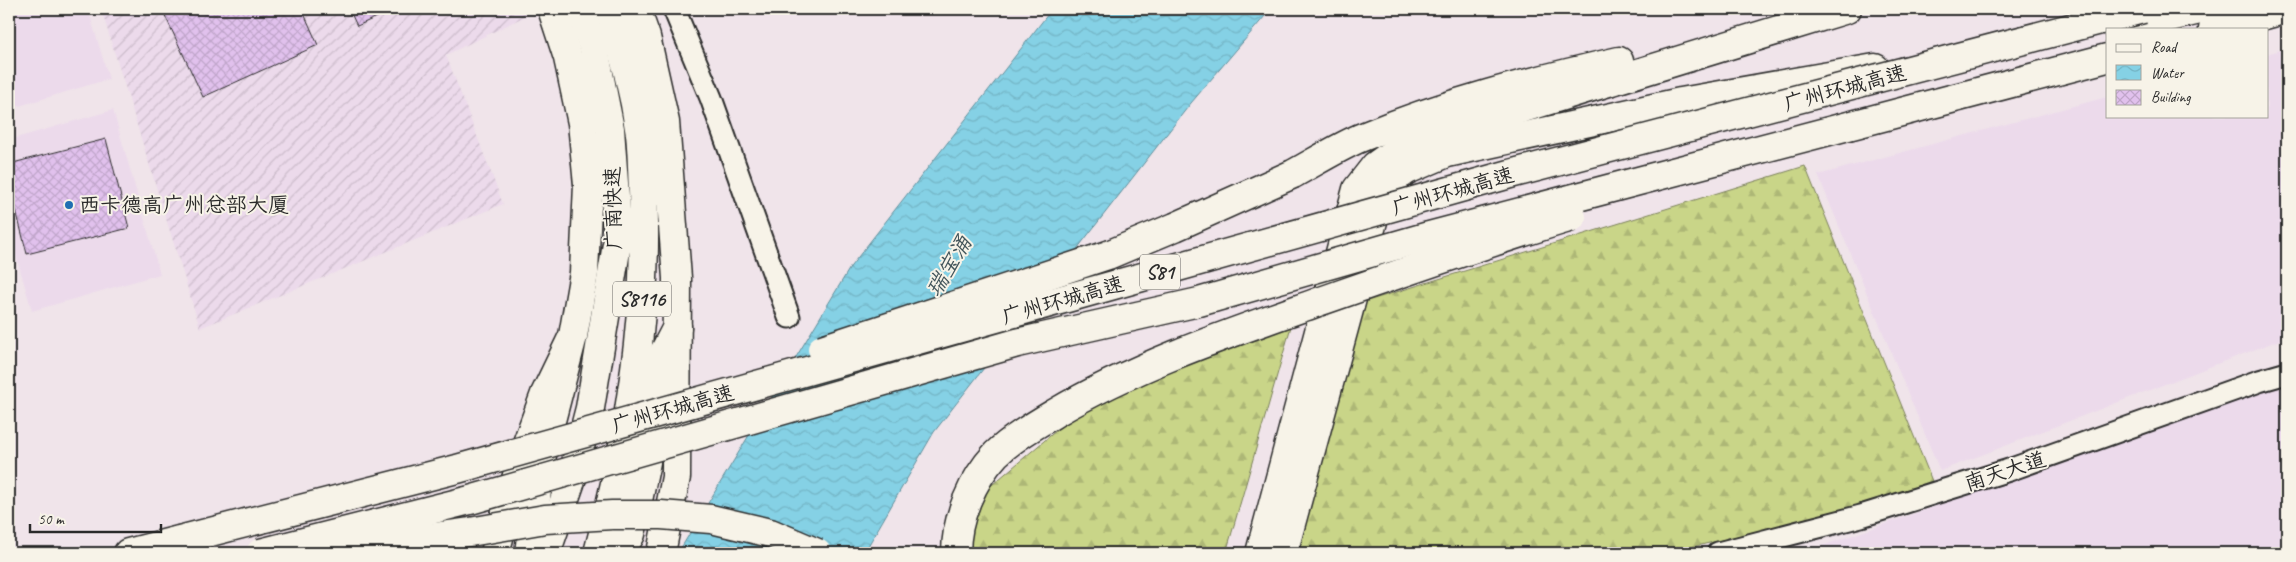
<svg xmlns="http://www.w3.org/2000/svg" width="2296" height="562" viewBox="0 0 2296 562" font-family="Caveat,'LXGW WenKai TC',sans-serif">
<defs>
<pattern id="industrial-furrows" width="10" height="10" patternUnits="userSpaceOnUse" patternTransform="scale(1.25)"><rect width="10" height="10" fill="#ecdaeb"/><path d="M-1 1l2-2M0 10L10 0M9 11l2-2" fill="none" stroke="#cbbbca"/></pattern>
<pattern id="forest-firs" width="22" height="20" patternUnits="userSpaceOnUse" patternTransform="scale(1.25)"><rect width="22" height="20" fill="#c9d588"/><path d="M5 1l3.5 6h-7zM16 11l3.5 6h-7z" fill="#adb776"/></pattern>
<pattern id="water-waves" width="16" height="10" patternUnits="userSpaceOnUse" patternTransform="scale(1.25)"><rect width="16" height="10" fill="#85d1e5"/><path d="M0 5q4-4 8 0t8 0" fill="none" stroke="#73b4c5"/></pattern>
<pattern id="building-cross-hatch" width="8" height="8" patternUnits="userSpaceOnUse" patternTransform="scale(1.25)"><rect width="8" height="8" fill="#e1c1ed"/><path d="M0 0l8 8M0 8l8-8" fill="none" stroke="#c1a6cb"/></pattern>
</defs>
<rect width="100%" height="100%" fill="#f0e4ea"/>
<filter id="ink" filterUnits="userSpaceOnUse"><feTurbulence type="fractalNoise" baseFrequency=".02" numOctaves="2"/><feDisplacementMap in="SourceGraphic" scale="10" xChannelSelector="R" yChannelSelector="G"/><feConvolveMatrix kernelMatrix="1 2 1 2 8 2 1 2 1" color-interpolation-filters="sRGB"/></filter>
<g filter="url(#ink)">
<g fill="#ecdaeb">
<path d="M9 9H88L109 79 9 109Z"/>
<path d="M2287 48V337L1940 471 1818 175 2107 97V116H2267V54Z"/>
<path d="M113 110 160 274 32 311 9 231V140Z"/>
<path d="M2287 383V553H1811L1819 547Z"/>
</g>
<path fill="url(#industrial-furrows)" d="M101 9H540L446 55 503 204 200 328Z"/>
<g fill="url(#forest-firs)" stroke="#7a805a">
<path d="M1805 166 1932 481 1862 506 1668 553H1293L1364 302Z"/>
<path d="M1292 323 1226 553H964L986 490 1070 419 1164 373Z"/>
</g>
<path fill="url(#water-waves)" stroke="#618f9b" d="M1052 9H1271L1191 103 934 432 864 553H678L851 266Z"/>
<g fill="url(#building-cross-hatch)" stroke="#2b2b2b">
<path d="M162 9H302L318 45 203 97Z"/>
<path d="M349 9H395L357 26Z"/>
<path d="M106 139 129 228 27 254 9 182V164Z"/>
</g>
<g fill="none" stroke-linecap="round" stroke-linejoin="round">
<defs>
<g id="minor">
<path d="M674 9 711 98 789 317"/>
<path d="M1718 553 1861 516 2009 470 2259 381 2287 373"/>
</g>
<g id="major">
<path d="M636 9 646 37 665 122 677 278 676 477 661 553"/>
<path d="M495 553 507 508 527 443 545 394 573 336 584 273 588 185 582 123 568 58 552 9"/>
</g>
<g id="highway">
<path d="M2118 29 2204 9"/>
<path d="M2213 29 2287 9"/>
<path d="M2050 73 2107 58"/>
<path d="M1293 174C1315 162 1337 148 1360 138 1444 103 1531 81 1619 61"/>
<path d="M128 553 179 540"/>
<path d="M529 553 541 459 573 336"/>
<path d="M546 553 572 478 590 408 618 238 610 129 594 49 580 9"/>
<path d="M598 553C630 434 649 314 643 190 642 172 642 152 640 134 634 92 623 49 609 9"/>
<path d="M620 553 631 534 646 462 659 362 677 327"/>
<path d="M1260 553 1357 189 1375 166 1406 144 1847 9"/>
<path d="M1283 553 1379 199 1389 183 1407 170 1447 153 1681 102 1875 68"/>
</g>
</defs>
<use href="#minor" stroke="#2b2b2b" stroke-width="25"/>
<use href="#major" stroke="#2b2b2b" stroke-width="31"/>
<use href="#highway" stroke="#2b2b2b" stroke-width="31"/>
<use href="#minor" stroke="#f7f3e8" stroke-width="21"/>
<use href="#major" stroke="#f7f3e8" stroke-width="28"/>
<use href="#highway" stroke="#f7f3e8" stroke-width="28"/>
<defs>
<g id="highway-bridge">
<path d="M822 349 1108 255 1175 227 1293 174"/>
<path d="M179 540 457 469 1510 174 2143 9"/>
<path d="M325 552 470 532 545 519 612 515H661L711 519 770 533 817 553"/>
<path d="M260 553 470 500 1017 343 1199 302 1429 236 2050 73"/>
<path d="M956 553C956 518 972 480 996 454 1013 438 1035 425 1055 413 1133 367 1219 337 1304 307 1393 276 1482 244 1572 217"/>
</g>
</defs>
<use href="#highway-bridge" stroke="#2b2b2b" stroke-width="31" stroke-linecap="butt"/>
<use href="#highway-bridge" stroke="#f7f3e8" stroke-width="28"/>
</g>
</g>
<circle fill="#1f6fb2" stroke="#f7f3e8" stroke-width="2" cx="69" cy="205" r="5"/>
<g text-anchor="middle" dominant-baseline="central" stroke-width="4" stroke-linejoin="round" paint-order="stroke">
<g fill="#f7f3e8" stroke="#686764" stroke-width="1">
<rect x="1140" y="254.5" width="40" height="35" rx="4"/>
<rect x="613" y="281.5" width="58" height="35" rx="4"/>
</g>
<g font-size="20" font-weight="bold" fill="#2b2b2b">
<text x="1160" y="272">S81</text>
<text x="642" y="299">S8116</text>
</g>
<g font-size="21" fill="#2b2b2b" stroke="#f7f3e8">
<text transform="translate(1845 88) rotate(-15)">广州环城高速</text>
<text transform="translate(1453 191) rotate(-16)">广州环城高速</text>
<text transform="translate(613 208) rotate(-91)">广南快速</text>
<text transform="translate(1063 300) rotate(-16)">广州环城高速</text>
<text transform="translate(673 409) rotate(-16)">广州环城高速</text>
<text transform="translate(2005 471) rotate(-18)">南天大道</text>
</g>
<g font-size="21" fill="#2b2b2b" stroke="#f7f3e8" text-anchor="start">
<text x="79" y="205">西卡德高广州总部大厦</text>
</g>
<g font-size="22" font-style="italic" fill="#42545a" stroke="#f7f3e8">
<text transform="translate(949 266) rotate(-59)">瑞宝涌</text>
</g>
</g>
<rect width="2296" height="562" fill="none" stroke="#f7f3e8" stroke-width="30"/>
<rect x="15" y="15" width="2266" height="532" fill="none" stroke="#2b2b2b" stroke-width="2" filter="url(#ink)"/>
<rect x="2106" y="28" width="162" height="90" fill="#f7f3e8" stroke="#a5a39c"/>
<rect x="2116" y="44" width="25" height="8" fill="#f7f3e8" stroke="#a5a39c"/>
<text x="2151" y="52" font-size="15" fill="#2b2b2b">Road</text>
<rect x="2116" y="65" width="25" height="15" fill="url(#water-waves)" stroke="#a5a39c"/>
<text x="2151" y="78" font-size="15" fill="#2b2b2b">Water</text>
<rect x="2116" y="90" width="25" height="15" fill="url(#building-cross-hatch)" stroke="#a5a39c"/>
<text x="2151" y="102" font-size="15" fill="#2b2b2b">Building</text>
<path d="M30 524v8h131v-8" fill="none" stroke="#2b2b2b" stroke-width="2.5"/>
<text x="38" y="524" font-size="15" fill="#2b2b2b" stroke="#f7f3e8" stroke-width="4" paint-order="stroke">50 m</text>
</svg>
